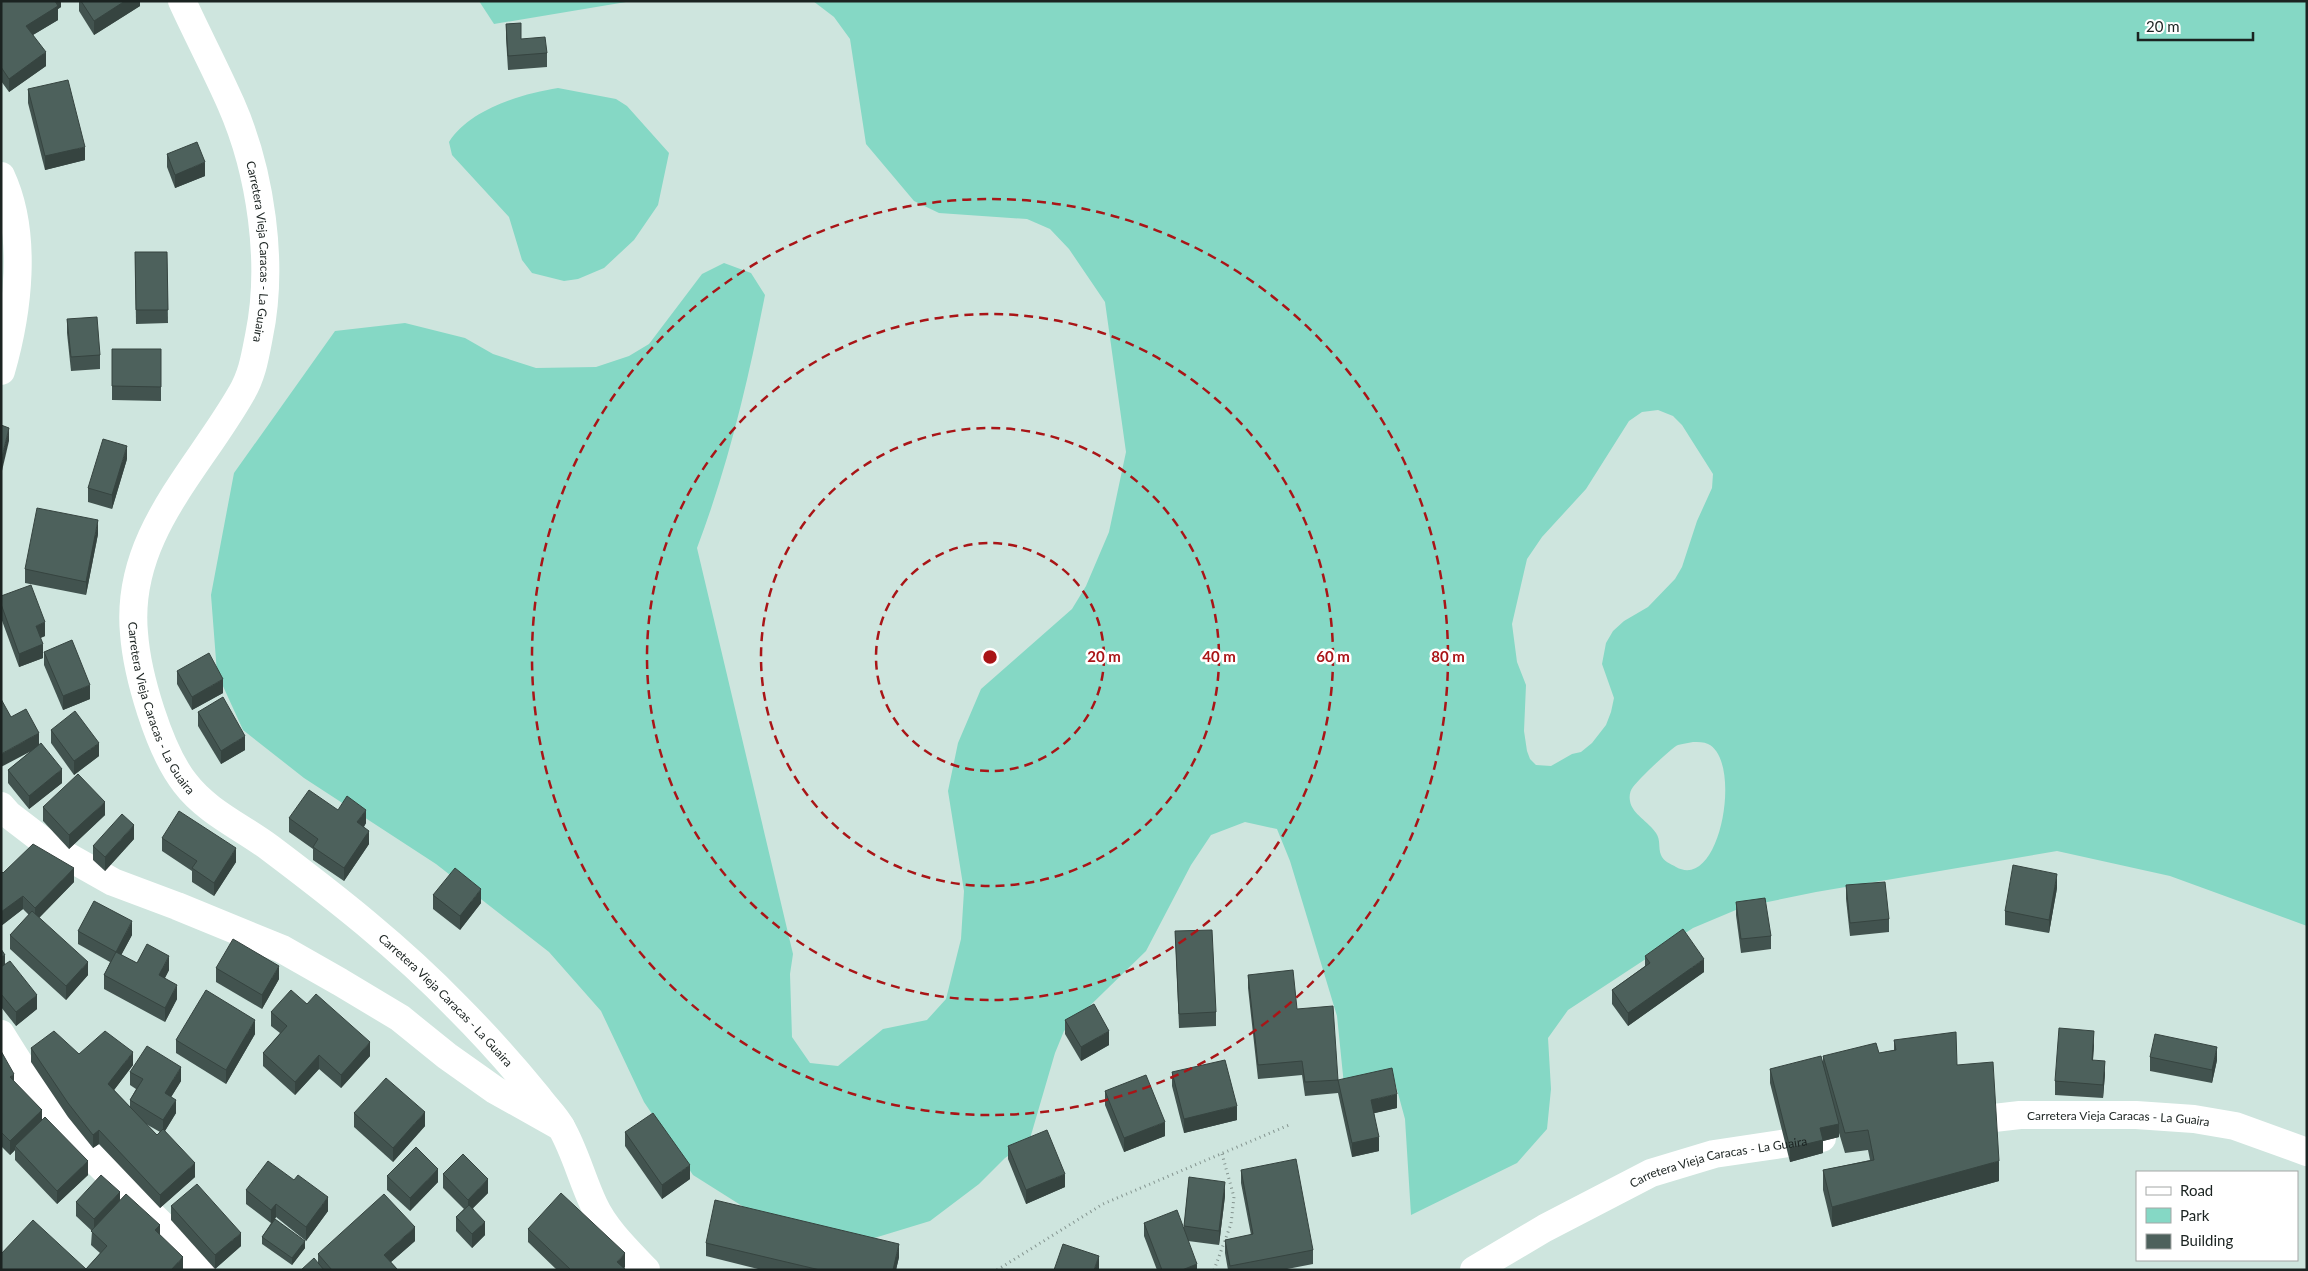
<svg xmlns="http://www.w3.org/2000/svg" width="2308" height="1271" viewBox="0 0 2308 1271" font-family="Lato,sans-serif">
<rect width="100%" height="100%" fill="#cee5de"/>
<g fill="#85d8c5" fill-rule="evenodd">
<path d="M479 1H632L494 24Z"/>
<path d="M813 1H2307V926L2170 876 2057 851 1816 892 1743 907 1693 928 1568 1010 1548 1038 1551 1089 1547 1129 1517 1163 1411 1215 1405 1119 1393 1075 1344 1085 1337 1016 1290 861 1277 829 1245 822 1211 835 1191 865 1146 951 1064 1031 1055 1053 1029 1142 1005 1158 979 1184 930 1221 871 1239 758 1216 693 1175 644 1102 601 1011 549 952 436 864 304 778 243 730 217 673 211 595 234 473 335 331 405 323 465 338 493 354 536 368 596 367 629 356 649 344 702 274 724 263 751 273 765 295C748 382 728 466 697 548L793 954 790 974 792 1037 810 1063 838 1066 883 1029 927 1020 946 999 961 939 964 891 948 791 958 743 981 689 1072 609 1086 586 1109 532 1126 452 1105 302 1069 249 1050 229 1027 219 939 213 914 201 866 144 850 39 834 17ZM1658 410 1673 416 1682 425 1713 474 1712 488 1697 521 1682 567 1675 579 1648 607 1624 621 1613 631 1606 643 1602 664 1614 698 1611 712 1606 725 1592 743 1581 752 1572 754 1551 766 1536 765 1530 759 1527 751 1524 731 1526 685 1517 662 1512 624 1527 559 1542 537 1586 489 1629 421 1642 412ZM1693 742C1698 742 1704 742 1708 744 1743 760 1721 892 1676 867 1671 864 1663 861 1661 855 1658 848 1661 840 1656 833 1649 822 1632 814 1630 801 1629 796 1630 791 1633 787 1638 780 1671 748 1678 745 1682 744 1688 743 1693 742Z"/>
<path d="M558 88 616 99 627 106 669 153 658 205 634 240 604 268 578 279 564 281 532 273 522 260 509 217 452 155 449 142C470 109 521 94 558 88Z"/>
</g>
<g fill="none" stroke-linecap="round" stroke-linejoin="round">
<g stroke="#84948f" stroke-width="3" stroke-dasharray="1 4" stroke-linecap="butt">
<path d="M997 1270 1103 1204 1289 1125"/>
<path d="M1214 1270 1231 1224 1234 1197 1222 1154"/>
</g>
<g stroke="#fff" stroke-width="28">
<path d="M1 176C28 234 18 312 1 371"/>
<path d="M1 806 8 814 51 847 113 882 177 906 282 949 340 982 400 1018 447 1056 495 1090 561 1127"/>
<path d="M1 1034C27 1076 53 1117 87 1152 125 1192 168 1226 202 1270"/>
</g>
<g stroke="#fff" stroke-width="28">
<path id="s1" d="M182 1C198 36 216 70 231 104 261 172 274 264 259 336 255 357 252 376 241 394 197 471 125 537 134 633 137 675 159 750 185 783 207 812 242 827 270 848 335 897 399 947 456 1006 485 1035 512 1065 538 1097 545 1107 555 1116 561 1127 575 1151 582 1180 594 1205 605 1229 628 1251 646 1270"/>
<path id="s2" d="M1959 1122 2020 1115H2136L2194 1119 2235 1126 2307 1152"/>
<path id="s3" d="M1474 1270 1545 1228 1651 1173 1714 1154 1822 1138"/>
</g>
</g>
<g fill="#42534f" fill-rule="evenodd">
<path d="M1 1H61V7L58 9V20L33 35 46 66 9 92 1 81Z"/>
<path d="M79 1H140V6L94 35 79 11Z"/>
<path d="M506 24 521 39 547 53V67L508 70 506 38Z"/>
<path d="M28 89 85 160 45 170 28 103Z"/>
<path d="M167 154 205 176 175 188 167 167Z"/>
<path d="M135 252H167L168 323 136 324Z"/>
<path d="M67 319 100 355V369L71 371 67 333Z"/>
<path d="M112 349H161V401L112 400Z"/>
<path d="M127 459 112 509 88 502V488Z"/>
<path d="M98 534 86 595 25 583V569Z"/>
<path d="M1 596 45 636 40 638 43 658 19 667 1 618Z"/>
<path d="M44 652 90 699 63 710 44 665Z"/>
<path d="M177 671 223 693 192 710 177 684Z"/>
<path d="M198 712 245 750 221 764 198 726Z"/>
<path d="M11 717 39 745 62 783 29 809 8 783V770L31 751Z"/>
<path d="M51 730 99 756 74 775 51 743Z"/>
<path d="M43 807 105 815 69 849 43 821Z"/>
<path d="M338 810 366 823 364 827 369 844 344 881 313 860V849L289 832V818Z"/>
<path d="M162 838 236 862 214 896 192 882V871L162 851Z"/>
<path d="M134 839 105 871 93 860V846Z"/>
<path d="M1 871 3 873 74 882 39 918 88 975 66 1000 10 949V935L29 915 23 909 1 926Z"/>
<path d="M1846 885 1889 919V932L1850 936 1846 899Z"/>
<path d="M2057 888 2049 933 2005 925V911Z"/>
<path d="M433 895 481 903 460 930 433 909Z"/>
<path d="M1736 902 1771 936V949L1741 953 1736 915Z"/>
<path d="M78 931 132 935 121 955 137 963 169 970 165 978 177 999 165 1022 104 989V975L110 962 78 944Z"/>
<path d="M1175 931 1216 1012V1026L1179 1028Z"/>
<path d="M1 949 5 964 37 1009 16 1026 1 1007Z"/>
<path d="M1645 956 1704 972 1628 1026 1612 1004V990L1645 966Z"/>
<path d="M216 968 279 979 262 1009 216 982Z"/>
<path d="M1248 975 1297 1009 1338 1080 1397 1108 1374 1113 1379 1151 1352 1157 1338 1093 1305 1096 1302 1075 1258 1079 1248 988Z"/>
<path d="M307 1004 370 1056 341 1088 319 1069 295 1095 263 1066V1053L280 1033 271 1026V1012Z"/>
<path d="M1065 1020 1109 1045 1081 1061 1065 1034Z"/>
<path d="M255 1034 226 1084 176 1053V1040Z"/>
<path d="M1894 1040 1957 1065 1999 1181 1832 1227 1823 1190V1170L1870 1160 1868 1150 1845 1153 1839 1133V1137L1823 1141V1153L1790 1162 1770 1083V1069L1823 1062V1056L1879 1053 1894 1050Z"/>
<path d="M2094 1044 2093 1060 2105 1074 2103 1098 2055 1095V1081Z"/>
<path d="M31 1048 79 1054 133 1065 114 1090 130 1107V1100L136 1089 130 1085V1072L181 1081 171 1097 176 1113 165 1131 195 1177 160 1208 99 1144 93 1148 68 1117 31 1062ZM146 1124 160 1132 157 1135Z"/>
<path d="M1 1051 14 1082 42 1120 88 1175 57 1204 15 1160V1150L10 1155 1 1146Z"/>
<path d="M2150 1057 2217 1060 2212 1083 2150 1071Z"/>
<path d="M1172 1072 1237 1120 1184 1133 1172 1086Z"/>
<path d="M1105 1091 1165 1136 1124 1152 1105 1105Z"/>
<path d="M354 1113 425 1126 393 1162 354 1127Z"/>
<path d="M625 1132 690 1179 662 1199 625 1146Z"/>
<path d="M1008 1146 1065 1187 1026 1204 1008 1159Z"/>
<path d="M1241 1170 1313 1250V1264L1282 1270H1228L1225 1253V1240L1251 1235 1241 1183Z"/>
<path d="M443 1174 488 1193 473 1208 485 1235 472 1248 456 1231V1217L464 1209 443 1188Z"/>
<path d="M387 1176 438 1182 410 1211 387 1190Z"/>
<path d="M1189 1177 1225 1196 1219 1245 1188 1241 1197 1270H1157L1144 1236V1223L1184 1227Z"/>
<path d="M246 1190 328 1211 306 1241 276 1217 275 1219 305 1248 292 1265 262 1244V1237L271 1223 246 1204Z"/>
<path d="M120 1201 160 1235 183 1270 86 1269 100 1253 91 1245 92 1231 76 1216V1202Z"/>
<path d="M171 1206 241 1246 215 1269 171 1220Z"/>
<path d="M528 1229 625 1267 624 1268 626 1270H557L528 1242Z"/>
<path d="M415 1241 391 1262 398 1270H301L318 1263V1254Z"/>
<path d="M706 1243 899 1257 896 1270H762L706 1256Z"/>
</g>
<g fill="#364440">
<path d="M53 1H61V7L58 9V20L26 39V26Z"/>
<path d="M125 1H140V6L94 35V21Z"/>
<path d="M46 52V66L9 92V79Z"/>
<path d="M85 147V160L45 170V156Z"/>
<path d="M205 162V176L175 188V175Z"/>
<path d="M9 428V441L1 475V461Z"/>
<path d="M127 446V459L112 509V495Z"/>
<path d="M98 520V534L86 595V582Z"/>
<path d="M45 622V636L36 640V626Z"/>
<path d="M43 644V658L19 667V654Z"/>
<path d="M223 679V693L192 710V697Z"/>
<path d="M90 685V699L63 710V696Z"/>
<path d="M39 733V747L1 767V754Z"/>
<path d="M245 736V750L221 764V751Z"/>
<path d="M99 743V756L74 775V761Z"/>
<path d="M62 769V783L29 809V796Z"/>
<path d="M105 802V815L69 849V835Z"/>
<path d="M366 810V823L357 836V822Z"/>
<path d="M134 825V839L105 871V857Z"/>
<path d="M369 831V844L344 881V868Z"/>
<path d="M236 848V862L214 896V883Z"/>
<path d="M74 868V882L35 922V908Z"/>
<path d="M2057 874V888L2049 933V920Z"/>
<path d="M481 889V903L460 930V916Z"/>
<path d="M23 896V909L1 926V912Z"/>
<path d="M132 921V935L116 965V952Z"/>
<path d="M5 955V968L1 971V957Z"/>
<path d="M169 956V970L159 989V975Z"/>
<path d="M1704 959V972L1628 1026V1013Z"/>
<path d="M88 962V975L66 1000V986Z"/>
<path d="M279 966V979L262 1009V995Z"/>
<path d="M177 985V999L165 1022V1008Z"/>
<path d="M37 995V1009L16 1026V1012Z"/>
<path d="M255 1020V1034L226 1084V1070Z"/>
<path d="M1109 1031V1045L1081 1061V1047Z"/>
<path d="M2094 1031V1044L2092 1074V1060Z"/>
<path d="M370 1042V1056L341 1088V1075Z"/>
<path d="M2217 1047V1060L2212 1083V1070Z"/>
<path d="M133 1052V1065L108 1098V1084Z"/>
<path d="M319 1055V1069L295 1095V1082Z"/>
<path d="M2105 1061V1074L2103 1098V1085Z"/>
<path d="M181 1067V1081L165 1107V1093Z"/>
<path d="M14 1074V1087L10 1077Z"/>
<path d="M1397 1094V1108L1371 1114V1100Z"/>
<path d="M176 1100V1113L163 1134V1120Z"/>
<path d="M1237 1106V1120L1184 1133V1119Z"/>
<path d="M42 1110V1124L15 1146V1150L10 1155V1141Z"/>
<path d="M425 1112V1126L393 1162V1148Z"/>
<path d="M1165 1122V1136L1124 1152V1138Z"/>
<path d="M1839 1124V1137L1823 1141V1153L1790 1162V1148L1820 1128Z"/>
<path d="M99 1130V1144L93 1148V1135Z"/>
<path d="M1379 1137V1151L1352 1157V1143Z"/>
<path d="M88 1161V1175L57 1204V1191Z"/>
<path d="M1999 1161V1181L1832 1227V1207Z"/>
<path d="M195 1163V1177L160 1208V1195Z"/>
<path d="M690 1165V1179L662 1199V1185Z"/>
<path d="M438 1169V1182L410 1211V1198Z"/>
<path d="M1065 1174V1187L1026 1204V1190Z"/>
<path d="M488 1179V1193L468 1213V1200Z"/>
<path d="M1225 1182V1196L1219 1245V1231Z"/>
<path d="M120 1192V1206L94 1233V1219Z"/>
<path d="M328 1197V1211L306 1241V1227Z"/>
<path d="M276 1204V1217L271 1224V1210Z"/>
<path d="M485 1222V1235L472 1248V1234Z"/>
<path d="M160 1225V1238L155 1230Z"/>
<path d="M415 1227V1241L384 1268V1255Z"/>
<path d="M241 1233V1246L215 1269V1255Z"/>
<path d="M305 1241V1248L292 1265V1258Z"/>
<path d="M899 1244V1257L896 1270H893Z"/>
<path d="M625 1253V1267L622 1270 617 1262Z"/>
<path d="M1099 1256V1269L1094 1270Z"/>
<path d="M183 1257V1270H171Z"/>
<path d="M1197 1264V1270H1182Z"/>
</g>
<g fill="#4d615c" stroke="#364440">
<path d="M1 1H55L58 6 26 26 46 52 9 79 1 67Z"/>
<path d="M81 1H125L94 21Z"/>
<path d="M521 23V39L545 37 547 53 508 56 506 24Z"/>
<path d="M68 80 85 147 45 156 28 89Z"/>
<path d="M197 142 205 162 175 175 167 154Z"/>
<path d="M135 252H167L168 310H136Z"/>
<path d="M97 317 100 355 71 357 67 319Z"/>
<path d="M112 349H161V387L112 386Z"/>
<path d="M1 425 9 428 1 461Z"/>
<path d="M103 439 127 446 112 495 88 488Z"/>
<path d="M37 508 98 520 86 582 25 569Z"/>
<path d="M31 585 45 622 36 626 43 644 19 654 1 604V596Z"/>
<path d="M72 640 90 685 63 696 44 652Z"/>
<path d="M209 653 223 679 192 697 177 671Z"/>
<path d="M223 697 245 736 221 751 198 712Z"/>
<path d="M1 699 11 717 26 709 39 733 1 754Z"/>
<path d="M75 711 99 743 74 761 51 730Z"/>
<path d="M41 743 62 769 29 796 8 770Z"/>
<path d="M78 774 105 802 69 835 43 807Z"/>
<path d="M309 790 338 810 347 796 366 810 357 822 369 831 344 868 313 847 318 839 289 818Z"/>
<path d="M179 811 236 848 214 883 192 868 197 861 162 838Z"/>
<path d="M122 814 134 825 105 857 93 846Z"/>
<path d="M33 844 74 868 35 908 23 896 1 912V871L3 873Z"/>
<path d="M2013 865 2057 874 2049 920 2005 911Z"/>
<path d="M455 868 481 889 460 916 433 895Z"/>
<path d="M1885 882 1889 919 1850 923 1846 885Z"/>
<path d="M1765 898 1771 936 1741 939 1736 902Z"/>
<path d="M94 901 132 921 116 952 137 963 147 944 169 956 159 975 177 985 165 1008 104 975 116 952 78 931Z"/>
<path d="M32 911 88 962 66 986 10 935Z"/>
<path d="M1683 929 1704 959 1628 1013 1612 990 1650 963 1645 956Z"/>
<path d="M1212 930 1216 1012 1179 1014 1175 931Z"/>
<path d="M233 939 279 966 262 995 216 968Z"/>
<path d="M1 949 5 955 1 957Z"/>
<path d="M10 961 37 995 16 1012 1 994V967Z"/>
<path d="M1293 970 1297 1009 1333 1006 1338 1080 1305 1082 1302 1061 1258 1065 1248 975Z"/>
<path d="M206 990 255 1020 226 1070 176 1040Z"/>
<path d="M291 990 307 1004 316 994 370 1042 341 1075 319 1055 295 1082 263 1053 287 1026 271 1012Z"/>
<path d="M1094 1004 1109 1031 1081 1047 1065 1020Z"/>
<path d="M2059 1028 2094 1031 2092 1060 2105 1061 2103 1085 2055 1081Z"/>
<path d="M54 1031 79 1054 105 1031 133 1052 108 1084 157 1135 163 1129 195 1163 160 1195 99 1130 93 1135 68 1103 31 1048Z"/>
<path d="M1956 1032 1957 1065 1993 1062 1999 1161 1832 1207 1823 1170 1874 1160 1868 1130 1845 1133 1823 1056 1876 1043 1879 1053 1896 1050 1894 1040Z"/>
<path d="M2155 1034 2217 1047 2212 1070 2150 1057Z"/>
<path d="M147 1046 181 1067 165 1093 176 1100 163 1120 130 1100 143 1079 130 1072Z"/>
<path d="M1 1051 14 1074 10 1077 42 1110 10 1141 1 1132Z"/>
<path d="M1821 1056 1839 1124 1820 1128 1823 1140 1790 1148 1770 1069Z"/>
<path d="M1225 1060 1237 1106 1184 1119 1172 1072Z"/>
<path d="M1392 1068 1397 1094 1371 1100 1379 1137 1352 1143 1338 1080Z"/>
<path d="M1146 1075 1165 1122 1124 1138 1105 1091Z"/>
<path d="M386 1078 425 1112 393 1148 354 1113Z"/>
<path d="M653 1113 690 1165 662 1185 625 1132Z"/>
<path d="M45 1117 88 1161 57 1191 15 1146Z"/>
<path d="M1047 1130 1065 1174 1026 1190 1008 1146Z"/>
<path d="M416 1147 438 1169 410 1198 387 1176Z"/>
<path d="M463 1154 488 1179 468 1200 443 1174Z"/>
<path d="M1296 1159 1313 1250 1230 1266 1225 1240 1253 1234 1241 1170Z"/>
<path d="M268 1161 294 1180 298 1175 328 1197 306 1227 276 1204 271 1210 246 1190Z"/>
<path d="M101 1175 120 1192 94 1219 76 1202Z"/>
<path d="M1189 1177 1225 1182 1219 1231 1184 1226Z"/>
<path d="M197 1184 241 1233 215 1255 171 1206Z"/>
<path d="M561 1193 625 1253 617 1262 626 1270H571L528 1229Z"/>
<path d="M126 1194 160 1225 155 1230 183 1257 171 1270H1V1254L33 1220 86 1269 107 1246 91 1231Z"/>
<path d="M384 1194 415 1227 384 1255 398 1270H332L318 1254Z"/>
<path d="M715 1200 899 1244 893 1270H820L706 1243Z"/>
<path d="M469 1205 485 1222 472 1234 456 1217Z"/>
<path d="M1177 1210 1197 1264 1182 1270H1162L1144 1223Z"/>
<path d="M275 1219 305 1241 292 1258 262 1237Z"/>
<path d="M1063 1244 1099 1256 1094 1270H1054Z"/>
<path d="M314 1258 324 1270H301Z"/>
</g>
<g fill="none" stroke="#a91517" stroke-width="2.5" stroke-dasharray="9 6">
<circle cx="990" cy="657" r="114"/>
<circle cx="990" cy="657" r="229"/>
<circle cx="990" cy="657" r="343"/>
<circle cx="990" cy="657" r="458"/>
</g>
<g text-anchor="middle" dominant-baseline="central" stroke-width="5" stroke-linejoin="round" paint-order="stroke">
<g font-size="12" fill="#1b2321" stroke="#fff">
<text stroke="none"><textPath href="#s1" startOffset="266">Carretera Vieja Caracas - La Guaira</textPath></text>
<text stroke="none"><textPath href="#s1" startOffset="760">Carretera Vieja Caracas - La Guaira</textPath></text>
<text stroke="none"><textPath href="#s1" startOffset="1180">Carretera Vieja Caracas - La Guaira</textPath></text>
<text stroke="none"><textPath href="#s2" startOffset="160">Carretera Vieja Caracas - La Guaira</textPath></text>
<text stroke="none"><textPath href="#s3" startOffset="270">Carretera Vieja Caracas - La Guaira</textPath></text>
</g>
</g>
<circle cx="990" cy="657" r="8" fill="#a91517" stroke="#fff" stroke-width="2.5"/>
<g font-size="15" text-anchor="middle" font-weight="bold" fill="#a91517" stroke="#fff" stroke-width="5" stroke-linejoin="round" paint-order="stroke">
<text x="1104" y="662">20 m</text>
<text x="1219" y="662">40 m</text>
<text x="1333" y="662">60 m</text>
<text x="1448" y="662">80 m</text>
</g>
<rect width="2308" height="1271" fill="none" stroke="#1b2321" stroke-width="5"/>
<rect x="2136" y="1171" width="162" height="90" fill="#ffffff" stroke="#a4a7a6"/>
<rect x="2146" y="1187" width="25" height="8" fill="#ffffff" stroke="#a4a7a6"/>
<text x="2180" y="1196" font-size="15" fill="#1b2321">Road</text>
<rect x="2146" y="1208" width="25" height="15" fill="#85d8c5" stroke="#a4a7a6"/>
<text x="2180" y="1221" font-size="15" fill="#1b2321">Park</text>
<rect x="2146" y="1234" width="25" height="15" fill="#4d615c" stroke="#a4a7a6"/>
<text x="2180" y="1246" font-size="15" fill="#1b2321">Building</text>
<path d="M2138 32v8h115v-8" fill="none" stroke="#1b2321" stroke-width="2.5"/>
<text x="2146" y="32" font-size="15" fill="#1b2321" stroke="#ffffff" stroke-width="4" paint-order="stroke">20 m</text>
</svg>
